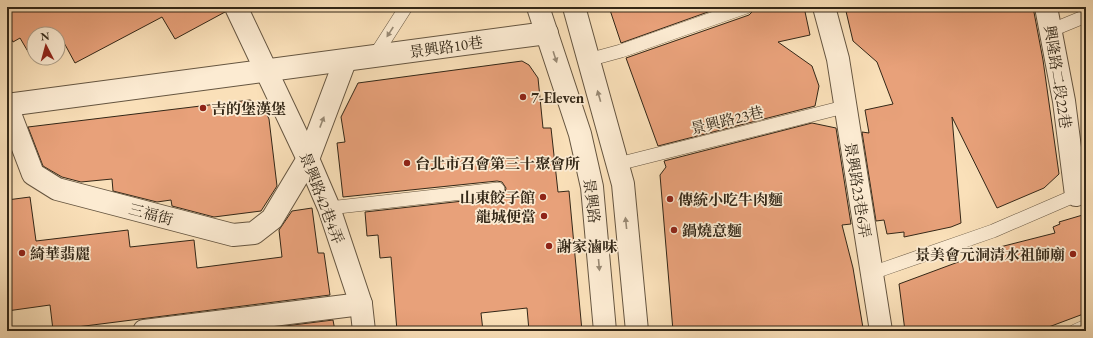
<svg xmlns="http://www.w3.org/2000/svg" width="1093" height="338" viewBox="0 0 1093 338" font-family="'EB Garamond','Noto Serif TC',serif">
<rect width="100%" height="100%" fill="#fae0b9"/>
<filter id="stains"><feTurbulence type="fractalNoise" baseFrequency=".005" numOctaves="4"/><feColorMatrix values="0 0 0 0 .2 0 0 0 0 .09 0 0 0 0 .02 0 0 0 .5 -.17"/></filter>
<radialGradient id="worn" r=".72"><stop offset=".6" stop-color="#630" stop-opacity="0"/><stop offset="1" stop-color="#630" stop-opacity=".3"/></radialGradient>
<g fill="#e8a17a" stroke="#332717">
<path d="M7 7H224L225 12 175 39 162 17 75 63 62 39 58 41V34H34V53L30 55 20 38 13 42 7 31Z"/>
<path d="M609 7H722L621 43Z"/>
<path d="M754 7H804L810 35 778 42 812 66 819 86 815 106 658 146 626 58 749 15 752 12Z"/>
<path d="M845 7H1033L1043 60 1059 174 1044 188 997 208 952 117 961 223 951 227 904 237V232L887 234 884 220 876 221 862 132 869 133 865 110 893 104 877 62 853 41Z"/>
<path d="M522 61 529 65 538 78 543 128H551L558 192 569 191 582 331H529L527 308 481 313 483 331H397L391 257 380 258 378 235 367 236 365 212 499 197 505 193 506 188 502 182 497 181 343 197 337 143 345 142 341 117 358 83Z"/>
<path d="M250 100 263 106 269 119 277 186 261 211 214 217 172 206 171 200 157 202 113 191 112 179 81 182 62 177 43 166 28 127Z"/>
<path d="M812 123 836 128 851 224 842 225 853 268 863 328 847 331H673L660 175 666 167 664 161Z"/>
<path d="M30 197 36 241 128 230 130 247 194 240 197 268 282 257 279 230 292 211 312 208 318 253H324L330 295 53 330 50 305 7 311V200Z"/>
<path d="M1086 214V313L1038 331H905L899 284 996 248 1055 233 1053 227 1060 224 1059 222Z"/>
<path d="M333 320 335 331H245Z"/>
</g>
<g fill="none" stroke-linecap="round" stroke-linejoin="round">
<defs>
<g id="service">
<path d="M1052 30 1086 16"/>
<path d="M374 57 406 7"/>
<path d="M588 60 621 51 746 7"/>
<path d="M618 164 844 107"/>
<path d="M329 208 498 189"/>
<path d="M872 273 993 231 1081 193"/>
<path d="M1075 331 1086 326"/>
</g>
<g id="minor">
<path d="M236 7 308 159 329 208 361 304 364 331"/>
<path d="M824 7 838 59 881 331"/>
<path d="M1046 7 1064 101 1076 195"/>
<path d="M7 105 547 33"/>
<path d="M7 106 33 174 57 189 233 235 254 233 272 219 308 159 345 61"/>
<path d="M144 331 361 304"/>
</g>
<g id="tertiary">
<path d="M538 7 580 134 592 187 605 331"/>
<path d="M574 7 623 184 637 331"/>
</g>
</defs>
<use href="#service" stroke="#655540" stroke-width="14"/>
<use href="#minor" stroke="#655540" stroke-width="24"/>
<use href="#tertiary" stroke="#655540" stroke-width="24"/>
<use href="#service" stroke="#fcebd2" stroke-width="13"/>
<use href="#minor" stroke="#fcebd2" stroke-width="22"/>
<use href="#tertiary" stroke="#fcebd2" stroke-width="22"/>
</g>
<defs><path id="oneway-solid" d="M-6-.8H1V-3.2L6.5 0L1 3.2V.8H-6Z"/></defs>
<g fill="#988974">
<use href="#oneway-solid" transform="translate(390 32) rotate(123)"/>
<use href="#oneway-solid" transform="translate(555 57) rotate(72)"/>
<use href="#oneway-solid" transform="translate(599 96) rotate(-106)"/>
<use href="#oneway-solid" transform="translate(322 122) rotate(-69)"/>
<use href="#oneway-solid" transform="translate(626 223) rotate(-96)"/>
<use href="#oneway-solid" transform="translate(599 265) rotate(85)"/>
</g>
<g fill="#8f2418" stroke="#fcebd2" stroke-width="1.5">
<circle cx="523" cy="97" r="4"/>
<circle cx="203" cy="108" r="4"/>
<circle cx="407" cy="163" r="4"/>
<circle cx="543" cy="197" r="4"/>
<circle cx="670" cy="199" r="4"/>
<circle cx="544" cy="216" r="4"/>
<circle cx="674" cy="230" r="4"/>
<circle cx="549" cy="246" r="4"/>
<circle cx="22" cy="253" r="4"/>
<circle cx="1073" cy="254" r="4"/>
</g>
<g text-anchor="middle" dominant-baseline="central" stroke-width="3.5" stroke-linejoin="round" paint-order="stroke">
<g font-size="15" fill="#332717" stroke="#fcebd2">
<text transform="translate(446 47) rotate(-8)">景興路10巷</text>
<text transform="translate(1058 77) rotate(81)">興隆路二段22巷</text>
<text transform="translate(727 120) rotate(-14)">景興路23巷</text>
<text transform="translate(858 190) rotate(81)">景興路23巷6弄</text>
<text transform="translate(322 198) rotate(69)">景興路42巷4弄</text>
<text transform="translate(592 201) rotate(83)">景興路</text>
<text transform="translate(151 214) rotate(15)">三福街</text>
</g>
<g font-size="15" font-weight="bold" fill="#332717" stroke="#fcebd2" text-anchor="start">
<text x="531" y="97">7-Eleven</text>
<text x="211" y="108">吉的堡漢堡</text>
<text x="415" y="163">台北市召會第三十聚會所</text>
<text x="535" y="197" text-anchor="end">山東餃子館</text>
<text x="678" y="199">傳統小吃牛肉麵</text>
<text x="536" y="216" text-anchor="end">龍城便當</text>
<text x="682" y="230">鍋燒意麵</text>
<text x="557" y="246">謝家滷味</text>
<text x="30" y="253">綺華翡麗</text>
<text x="1065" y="254" text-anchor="end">景美會元洞清水祖師廟</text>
</g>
</g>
<rect width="1093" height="338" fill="none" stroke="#fae0b9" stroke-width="24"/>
<rect x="8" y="8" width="1077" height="322" fill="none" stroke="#332717" stroke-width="2"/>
<rect x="12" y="12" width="1069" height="314" fill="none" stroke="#332717"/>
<g transform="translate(46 46) rotate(354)"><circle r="19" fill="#fcebd2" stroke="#ac9d87"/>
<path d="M0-3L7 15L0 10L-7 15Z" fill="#8f2418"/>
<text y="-6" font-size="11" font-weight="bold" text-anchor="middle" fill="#332717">N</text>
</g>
<rect width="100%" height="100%" filter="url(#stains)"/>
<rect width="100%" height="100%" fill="url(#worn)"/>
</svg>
